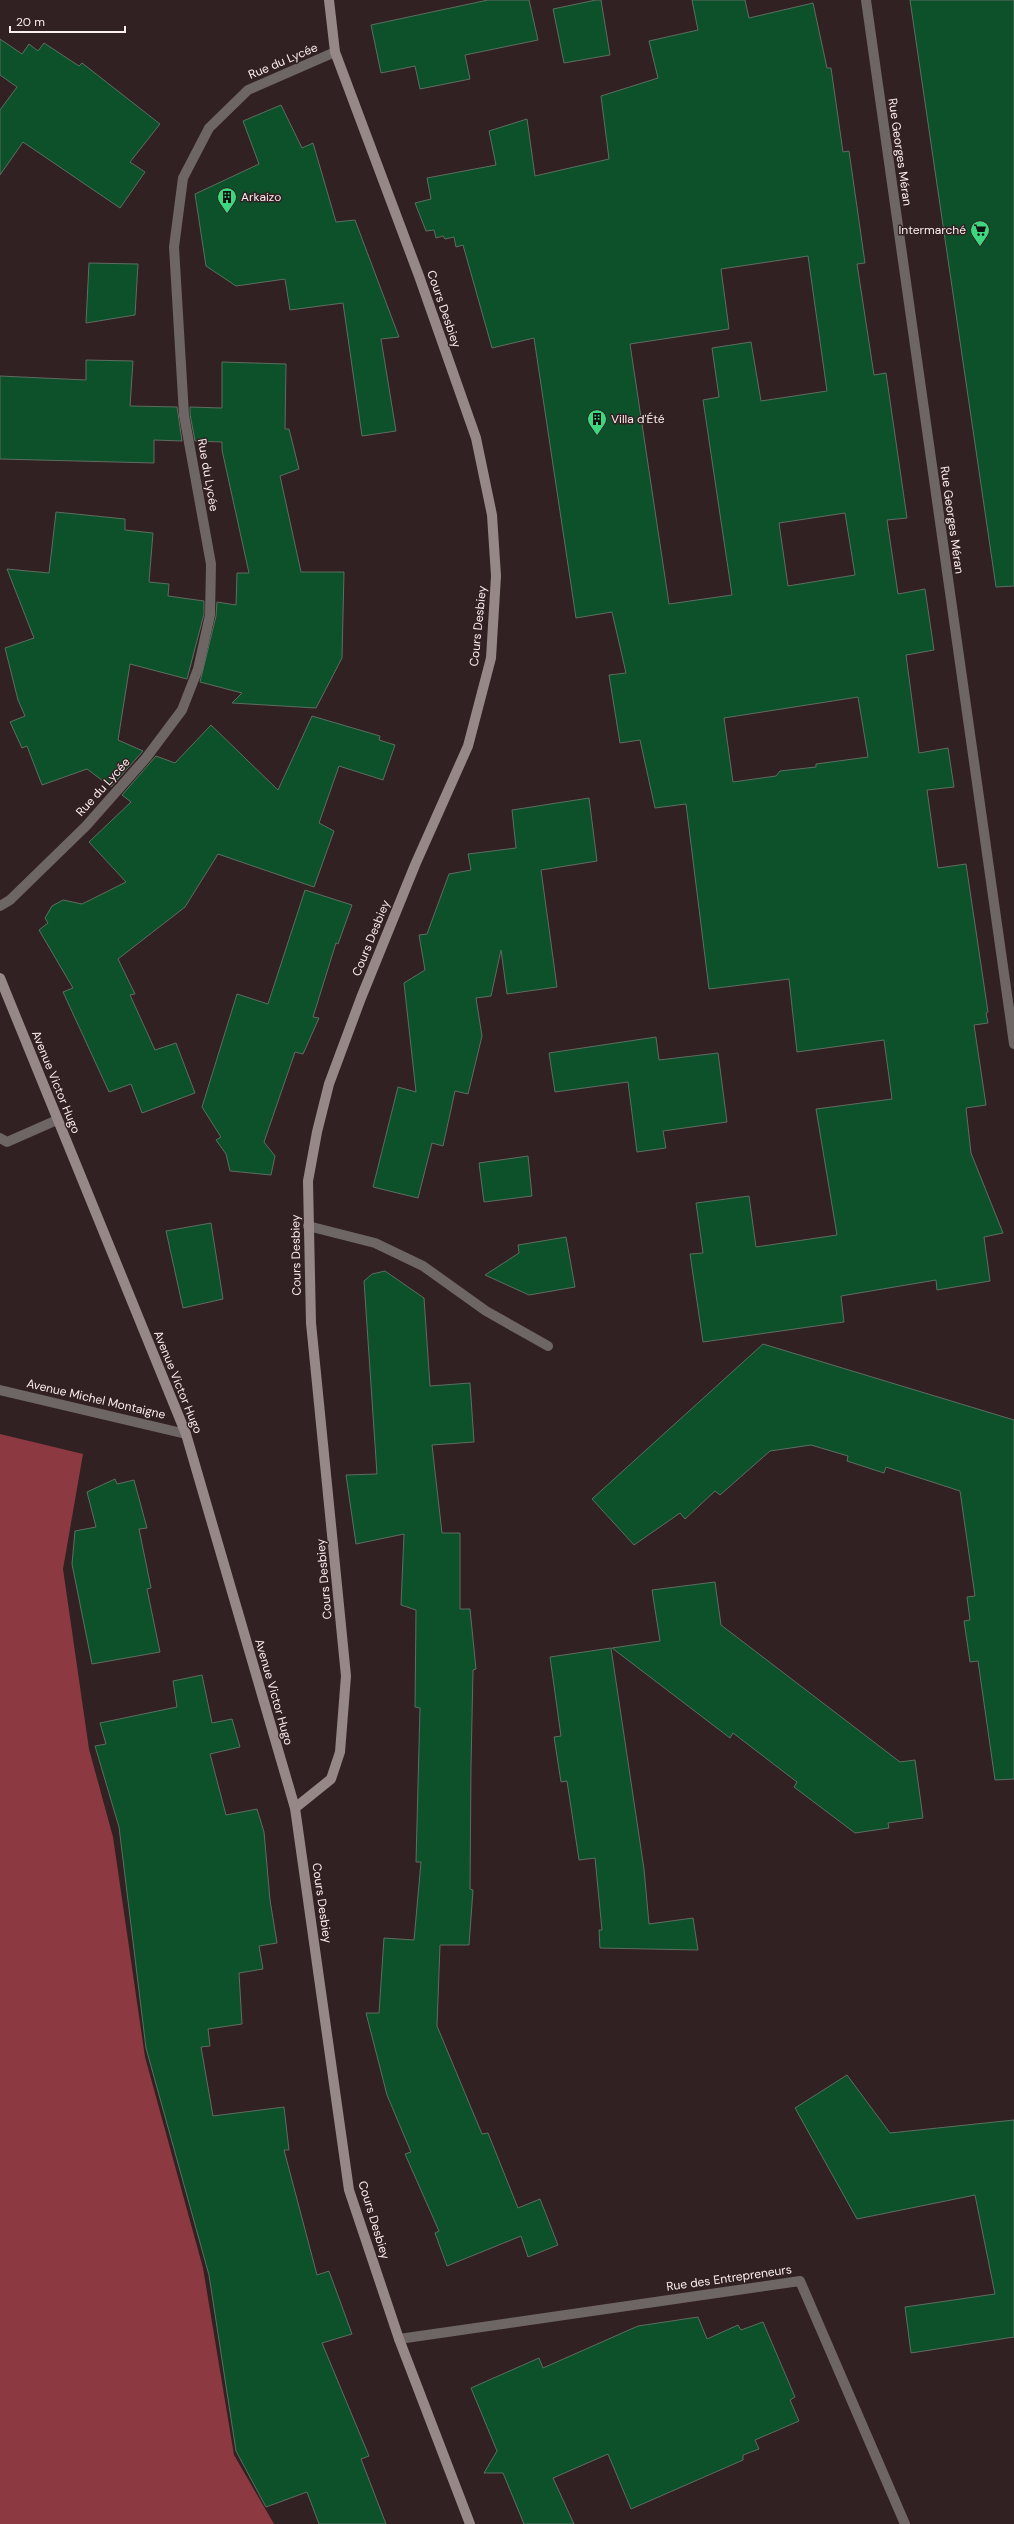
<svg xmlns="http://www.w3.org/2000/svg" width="1014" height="2524" viewBox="0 0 1014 2524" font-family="'DM Sans',sans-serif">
<rect width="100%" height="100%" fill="#322122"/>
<path fill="#8d3941" d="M0 1434 83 1454 63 1569 89 1749 113 1837 145 2057 203 2268 234 2455 274 2524H0Z"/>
<g fill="#0d512b" stroke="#5d6d61" fill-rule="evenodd">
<path d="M488 0H529L538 40 465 55 470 79 420 89 415 66 381 73 371 25Z"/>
<path d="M596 0H601L610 55 564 63 553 9Z"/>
<path d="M692 0H745L749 18 813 3 827 68H831L843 152 849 151 865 263 857 264 874 375 886 373 907 518 887 520 898 594 925 589 934 650 906 655 919 753 948 748 954 787 927 790 938 868 966 864 988 1012 986 1013 988 1023 974 1025 986 1105 966 1108 971 1153 1003 1233 984 1237 990 1281 937 1290 936 1280 841 1296 844 1322 703 1342 690 1254 703 1253 696 1203 749 1196 756 1247 837 1235 816 1109 892 1099 884 1040 797 1052 789 979 709 989 686 804 655 808 640 740 620 743 609 675 626 673 612 612 576 618 534 338 492 348 463 245 456 247 454 237 445 239 443 236 436 238 434 230 426 231 415 203 431 199 427 178 496 165 489 131 527 119 535 176 609 159 601 96 658 78 649 41 698 30ZM808 256 827 391 761 401 751 342 712 348 719 397 703 400 732 595 669 604 630 344 729 329 721 269ZM845 513 855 575 788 586 779 523ZM858 697 868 757 816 764V767L780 771 776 776 733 782 724 718Z"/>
<path d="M910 0H1014V586L996 587Z"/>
<path d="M0 39 22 54 29 44 38 51 44 43 79 66 82 63 160 124 130 162 145 172 120 208 23 142 0 175V110L17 87 0 75Z"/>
<path d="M281 105 302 148 313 143 336 222 355 220 399 337 381 339 396 431 362 436 343 303 290 310 285 279 236 286 206 266 195 194 259 164 243 121Z"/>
<path d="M89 263 138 264 135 315 86 323Z"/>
<path d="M86 360 133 361 130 406 177 407 182 441 154 440V463L0 459V376L86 380Z"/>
<path d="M222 362 286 364 285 429H289L299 469 280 476 301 572H344L342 658 316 708 232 703 242 693 200 682 216 616 217 602 236 605 237 573H249L222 450V442L195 441 190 414V407L222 408Z"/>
<path d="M56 512 125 519V530L153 533 149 582 169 584 168 596 204 601V614L187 679 130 664 118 740 143 751 111 787 87 769 42 785 27 746 22 748 10 722 25 716 18 700 5 648 34 638 7 569 49 573Z"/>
<path d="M312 716 380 736 379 740 395 745 383 780 339 766 319 823 334 831 314 887 218 854 185 907 118 959 135 994 130 995 155 1050 176 1043 195 1093 142 1113 131 1084 109 1092 63 992 73 988 39 930 48 923 45 918 52 906 63 900 82 904 126 882 89 842 131 802 122 795 156 756 175 763 211 725 278 790Z"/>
<path d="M589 798 597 861 541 870 557 987 507 994 501 950 491 996 476 998 482 1036 468 1094 455 1091 443 1146 432 1143 418 1198 373 1187 398 1087 416 1092 404 983 425 970 419 935 427 934 449 874 471 870 468 854 516 848 512 810Z"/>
<path d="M305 890 352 905 338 944 336 943 313 1017 319 1018 303 1054 295 1052 264 1142 275 1156 271 1175 230 1171 226 1154 216 1140 221 1137 202 1107 237 994 268 1004Z"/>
<path d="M656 1037 659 1060 718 1053 727 1122 663 1131 666 1148 637 1152 628 1082 555 1092 549 1053Z"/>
<path d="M528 1156 532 1196 484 1202 479 1163Z"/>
<path d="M211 1223 223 1299 183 1308 166 1231Z"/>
<path d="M566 1237 575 1287 529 1295 485 1275 519 1253 518 1245Z"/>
<path d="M385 1271 424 1298 430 1386 470 1383 474 1442 432 1445 442 1533H460V1609H470L476 1669 473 1670 471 1765 470 1889 473 1890 469 1945H440L437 2026 482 2134 488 2133 518 2208 540 2199 558 2245 528 2257 521 2236 447 2266 435 2233 439 2231 405 2154 411 2152 387 2095 366 2013H379L384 1938 414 1940 421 1862H416L420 1708 415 1707 416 1610 401 1605 404 1534 356 1544 346 1475 377 1474 364 1281 372 1274Z"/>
<path d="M763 1344 1014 1420V1779L995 1780 978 1661 970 1662 964 1621 970 1620 967 1597 975 1596 960 1491 886 1467 884 1473 847 1461 848 1456 811 1445 770 1451 720 1495 715 1491 685 1519 680 1513 634 1545 592 1499Z"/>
<path d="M115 1479 117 1484 134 1480 147 1528 139 1529 151 1588 147 1589 160 1652 92 1664 72 1564 75 1531 96 1527 87 1492Z"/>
<path d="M715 1582 721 1625 900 1762 915 1760 923 1818 888 1823 889 1828 855 1833 794 1787 797 1782 733 1733 730 1738 612 1648 660 1641 652 1590Z"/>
<path d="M611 1648 644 1869 649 1924 693 1918 698 1950 600 1948 599 1930H602L595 1858 579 1860 567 1781 561 1782 554 1737 561 1736 550 1657Z"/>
<path d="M202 1675 212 1723 232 1719 240 1747 210 1754 226 1815 257 1809 264 1832 270 1900 277 1943 259 1946 263 1969 239 1973 242 2024 208 2029 210 2046 201 2047 213 2116 284 2107 289 2150H284L317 2275 329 2271 352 2334 322 2343 369 2456 361 2459 386 2524H319L307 2492 266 2507 236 2451 209 2275 146 2048 119 1827 95 1746 106 1744 100 1723 177 1707 173 1681Z"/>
<path d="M847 2075 890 2133 1014 2120V2337L911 2353 905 2307 995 2294 975 2195 857 2219 795 2108Z"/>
<path d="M698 2317 707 2339 738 2325 741 2330 763 2322 795 2397 790 2400 799 2421 755 2440 759 2449 743 2455V2460L631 2509 608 2454 553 2478 574 2524H524L503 2473H484L497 2451 471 2388 539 2358 543 2368 638 2326Z"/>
</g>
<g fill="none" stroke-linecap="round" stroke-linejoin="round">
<g stroke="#6e6565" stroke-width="10">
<path d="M0 1138 7 1142 57 1120"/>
<path d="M308 1226 375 1243 423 1266 486 1311 548 1346"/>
</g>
<g stroke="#6e6565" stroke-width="10">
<path d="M866 0 1014 1044"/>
<path d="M0 906 10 900 86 826 146 758 182 710 198 669 210 615 211 564 184 415 174 247 183 178 209 128 248 90 335 52"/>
<path d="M0 1390 186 1434"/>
<path d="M399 2339 800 2281 905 2524"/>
</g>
<g stroke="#978888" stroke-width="10">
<path d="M329 0 335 52 419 276 476 438 492 515 496 576 491 658 468 746 415 865 361 998 329 1084 317 1132 308 1181 311 1323 346 1676 340 1752 331 1779 295 1808 349 2190 399 2339 470 2524"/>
<path d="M0 978 186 1434 295 1808"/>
</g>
</g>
<defs>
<symbol id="building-pin" viewBox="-11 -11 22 30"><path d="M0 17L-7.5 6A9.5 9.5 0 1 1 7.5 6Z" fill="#3cd77e" stroke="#322122"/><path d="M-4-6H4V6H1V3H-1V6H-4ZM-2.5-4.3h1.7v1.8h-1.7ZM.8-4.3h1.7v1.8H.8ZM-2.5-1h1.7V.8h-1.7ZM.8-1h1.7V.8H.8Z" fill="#111"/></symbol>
<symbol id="supermarket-pin" viewBox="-11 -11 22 30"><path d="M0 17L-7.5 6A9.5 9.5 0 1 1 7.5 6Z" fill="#3cd77e" stroke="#322122"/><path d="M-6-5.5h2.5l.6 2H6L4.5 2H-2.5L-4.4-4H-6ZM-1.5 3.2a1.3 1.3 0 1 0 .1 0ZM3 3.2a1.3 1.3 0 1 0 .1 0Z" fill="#111"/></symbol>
</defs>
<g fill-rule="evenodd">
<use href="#building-pin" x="216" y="186" width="22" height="30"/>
<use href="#supermarket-pin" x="969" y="219" width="22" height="30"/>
<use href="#building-pin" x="586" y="408" width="22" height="30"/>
</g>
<g text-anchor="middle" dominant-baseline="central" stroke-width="3" stroke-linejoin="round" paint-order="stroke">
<g font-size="12" fill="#fbeeef" stroke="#322122">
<text transform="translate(283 61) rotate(-23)">Rue du Lycée</text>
<text transform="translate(900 152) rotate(82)">Rue Georges Méran</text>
<text transform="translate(444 309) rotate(71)">Cours Desbiey</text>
<text transform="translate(208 475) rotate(80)">Rue du Lycée</text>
<text transform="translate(952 520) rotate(82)">Rue Georges Méran</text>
<text transform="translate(478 626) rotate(-84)">Cours Desbiey</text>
<text transform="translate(103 787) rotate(-48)">Rue du Lycée</text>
<text transform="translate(371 938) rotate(-68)">Cours Desbiey</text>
<text transform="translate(56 1082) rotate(68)">Avenue Victor Hugo</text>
<text transform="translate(296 1255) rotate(-91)">Cours Desbiey</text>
<text transform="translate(178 1382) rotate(68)">Avenue Victor Hugo</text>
<text transform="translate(96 1399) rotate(13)">Avenue Michel Montaigne</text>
<text transform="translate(324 1579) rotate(-95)">Cours Desbiey</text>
<text transform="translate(274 1692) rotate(74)">Avenue Victor Hugo</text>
<text transform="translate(322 1903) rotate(82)">Cours Desbiey</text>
<text transform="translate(374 2220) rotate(73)">Cours Desbiey</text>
<text transform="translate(729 2278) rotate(-8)">Rue des Entrepreneurs</text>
</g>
<g font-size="12" fill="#fbeeef" stroke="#322122" text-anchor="start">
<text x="241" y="197">Arkaizo</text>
<text x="966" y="230" text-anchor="end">Intermarché</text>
<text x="611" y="419">Villa d'Été</text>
</g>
</g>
<path d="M10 26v6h115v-6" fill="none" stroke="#fbeeef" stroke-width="2"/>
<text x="16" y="26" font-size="12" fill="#fbeeef" stroke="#322122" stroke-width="3" paint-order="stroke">20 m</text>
</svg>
